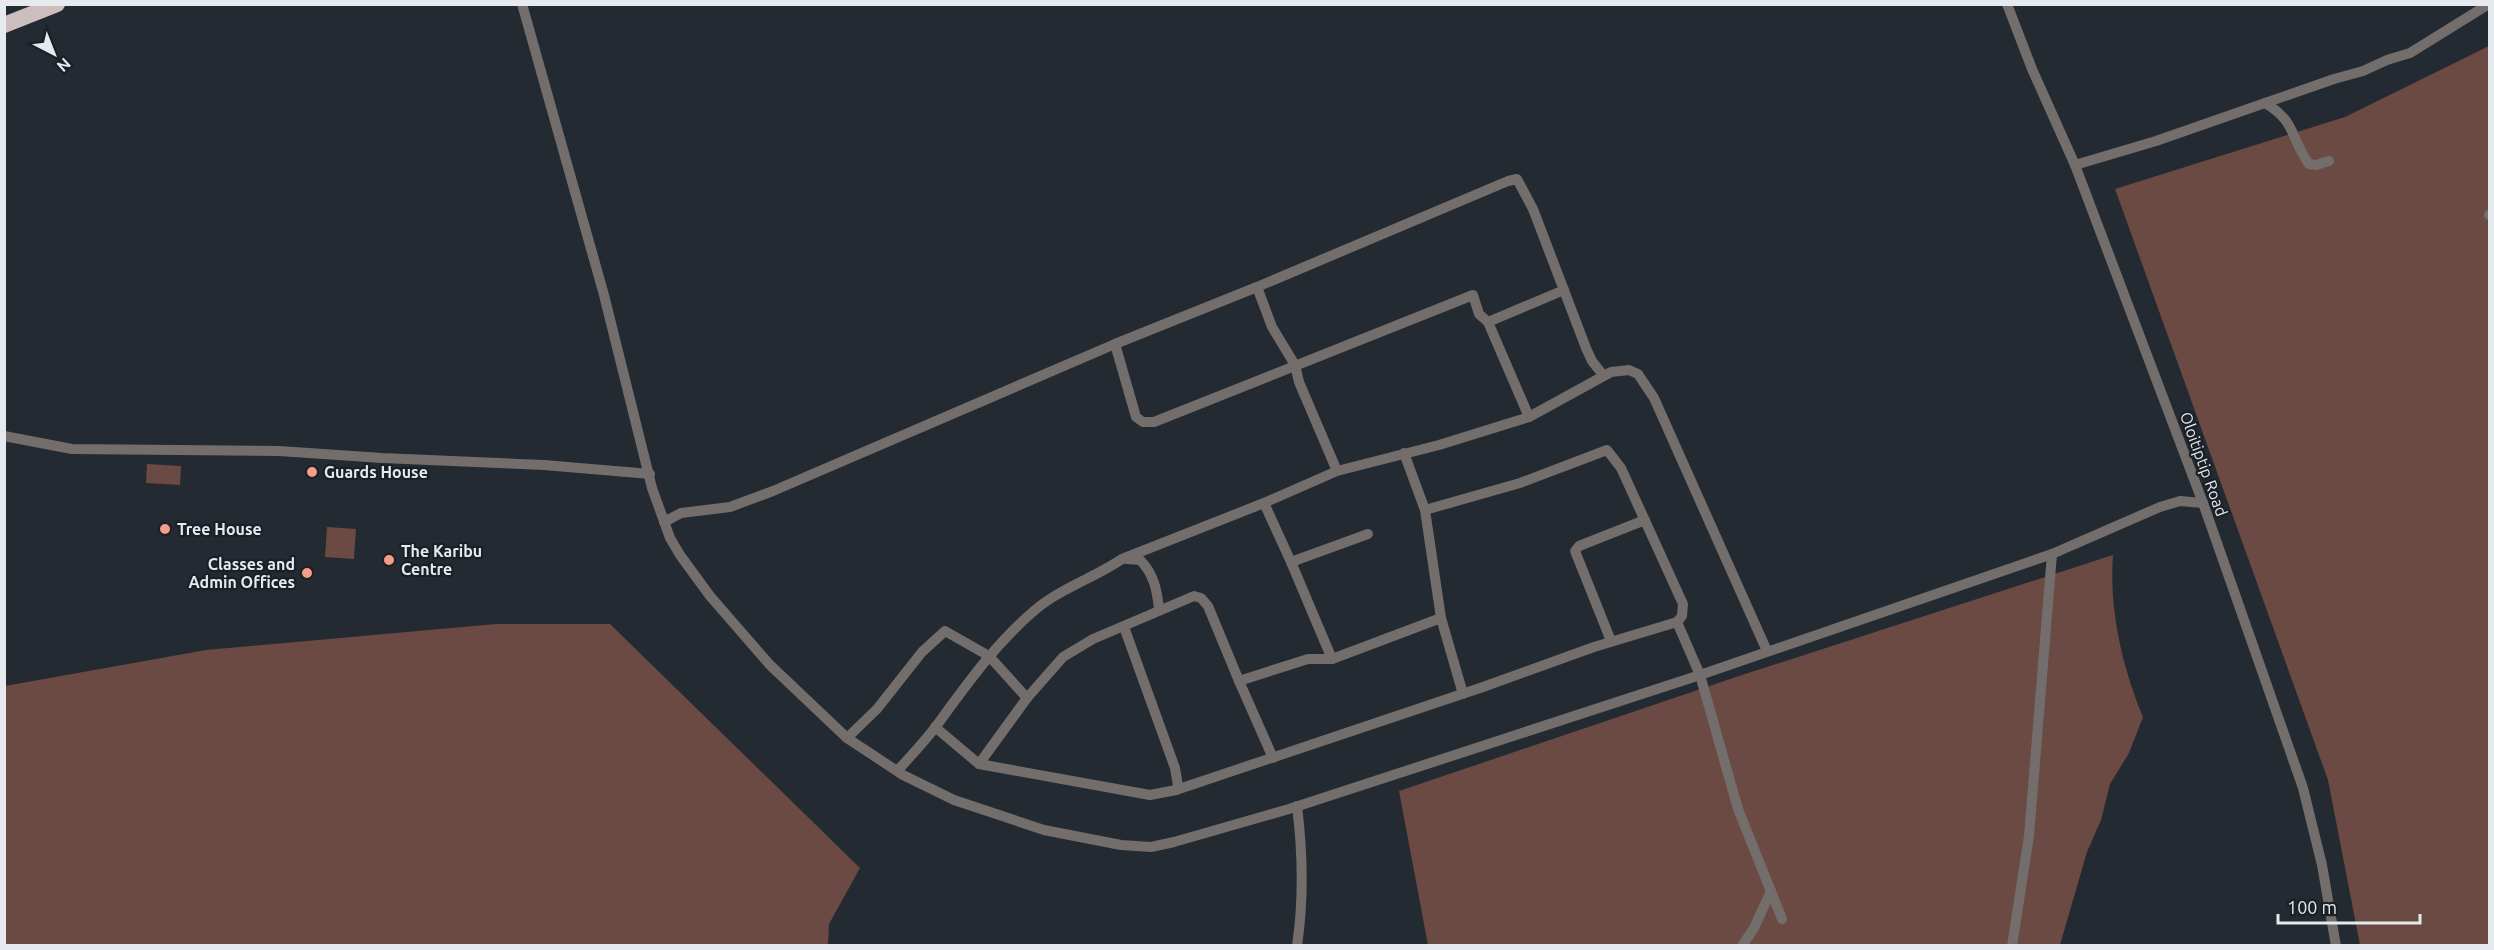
<svg xmlns="http://www.w3.org/2000/svg" width="2494" height="950" viewBox="0 0 2494 950" font-family="Ubuntu,sans-serif">
<rect width="100%" height="100%" fill="#242a31"/>
<g fill="#6a4a42">
<path d="M2489 46V945H2360L2328 780 2115 189 2345 117Z"/>
<path d="M147 464 181 466 180 485 146 483Z"/>
<path d="M327 527 356 529 354 559 325 557Z"/>
<path d="M2113 555C2109 610 2122 666 2143 717L2129 753 2110 784 2101 820 2087 852 2060 945H1428L1399 791 1739 676Z"/>
<path d="M496 624H610L860 868 829 924 828 945H5V686L206 650Z"/>
</g>
<g fill="none" stroke-linecap="round" stroke-linejoin="round">
<g stroke="#736d6c" stroke-width="10">
<path d="M522 4 604 295 652 488 670 538 680 555 710 596 770 665 847 738 903 775 954 800 1044 830 1121 845 1151 847 1174 842 1289 809 1700 675 2052 554 2160 507 2180 501 2203 503"/>
<path d="M2007 4 2032 69 2075 165 2203 503 2303 788 2322 865 2336 946"/>
<path d="M2265 103C2297 122 2290 138 2309 164L2316 165 2329 161"/>
<path d="M2075 165 2156 141 2334 79 2363 71 2387 60 2410 53 2489 4"/>
<path d="M2489 215 2490 214"/>
<path d="M1488 322 1564 290"/>
<path d="M1115 344 1136 417 1143 422H1154L1473 295 1479 314 1488 322 1529 417"/>
<path d="M4 436 72 449 279 451 382 458 544 465 650 474"/>
<path d="M1404 453 1425 510"/>
<path d="M1337 471 1299 382 1295 365 1272 327 1257 287 1508 181 1517 179 1533 209 1586 348 1592 361 1603 375"/>
<path d="M1264 503 1291 562 1332 659"/>
<path d="M664 522 681 513 730 507 773 491 1115 344 1257 287"/>
<path d="M1127 559 1140 560C1154 574 1157 590 1159 609"/>
<path d="M1291 562 1368 534"/>
<path d="M1611 641 1575 551 1579 546 1645 520"/>
<path d="M1239 681 1273 758"/>
<path d="M1463 694 1441 618 1425 510 1520 483 1607 450 1621 468 1683 604 1682 616 1677 622 1700 675 1738 809 1782 919"/>
<path d="M935 727 979 764 1150 795 1176 790 1178 786 1175 768 1124 627"/>
<path d="M847 738 877 709 922 652 945 631 989 656 1027 698"/>
<path d="M979 764 1027 698 1063 657 1093 639 1194 596 1201 598 1208 606 1239 681 1308 659H1332L1441 618"/>
<path d="M898 770C911 756 925 741 937 725 967 684 996 643 1035 610 1061 588 1094 578 1122 559L1264 503 1337 471 1439 445 1529 417 1611 372 1629 370 1638 374 1654 398 1767 651"/>
<path d="M1176 790 1483 687 1594 647 1677 622"/>
<path d="M1297 806C1303 854 1304 898 1297 946"/>
<path d="M1742 946 1754 928 1771 891"/>
<path d="M2012 946 2029 836 2052 554"/>
</g>
<path stroke="#cbbebc" stroke-width="16" d="M4 25 57 4"/>
</g>
<g fill="#f49e89" stroke="#1b2027" stroke-width="2">
<circle cx="312" cy="472" r="6"/>
<circle cx="165" cy="529" r="6"/>
<circle cx="389" cy="560" r="6"/>
<circle cx="307" cy="573" r="6"/>
</g>
<g text-anchor="middle" dominant-baseline="central" stroke-width="4.5" stroke-linejoin="round" paint-order="stroke">
<g font-size="16" fill="#e6eaef" stroke="#1b2027">
<text transform="translate(2204 464) rotate(70)">Oloitiptip Road</text>
</g>
<g font-size="16" font-weight="bold" fill="#e6eaef" stroke="#1b2027" text-anchor="start">
<text x="324" y="472">Guards House</text>
<text x="177" y="529">Tree House</text>
<text x="401" y="551">The Karibu<tspan x="401" dy="18">Centre</tspan></text>
<text x="295" y="564" text-anchor="end">Classes and<tspan x="295" dy="18">Admin Offices</tspan></text>
</g>
</g>
<rect width="2494" height="950" fill="none" stroke="#e6eaef" stroke-width="12"/>
<g transform="translate(54 54) rotate(138)" stroke="#1b2027" stroke-width="4.5" paint-order="stroke">
<path d="M0-4.5L10 22L0 15L-10 22Z" fill="#e6eaef"/>
<text y="-9" font-size="16" font-weight="bold" text-anchor="middle" fill="#e6eaef">N</text>
</g>
<path d="M2278 914v9h142v-9" fill="none" stroke="#e6eaef" stroke-width="3"/>
<text x="2287" y="914" font-size="18" fill="#e6eaef" stroke="#1b2027" stroke-width="4.5" paint-order="stroke">100 m</text>
</svg>
